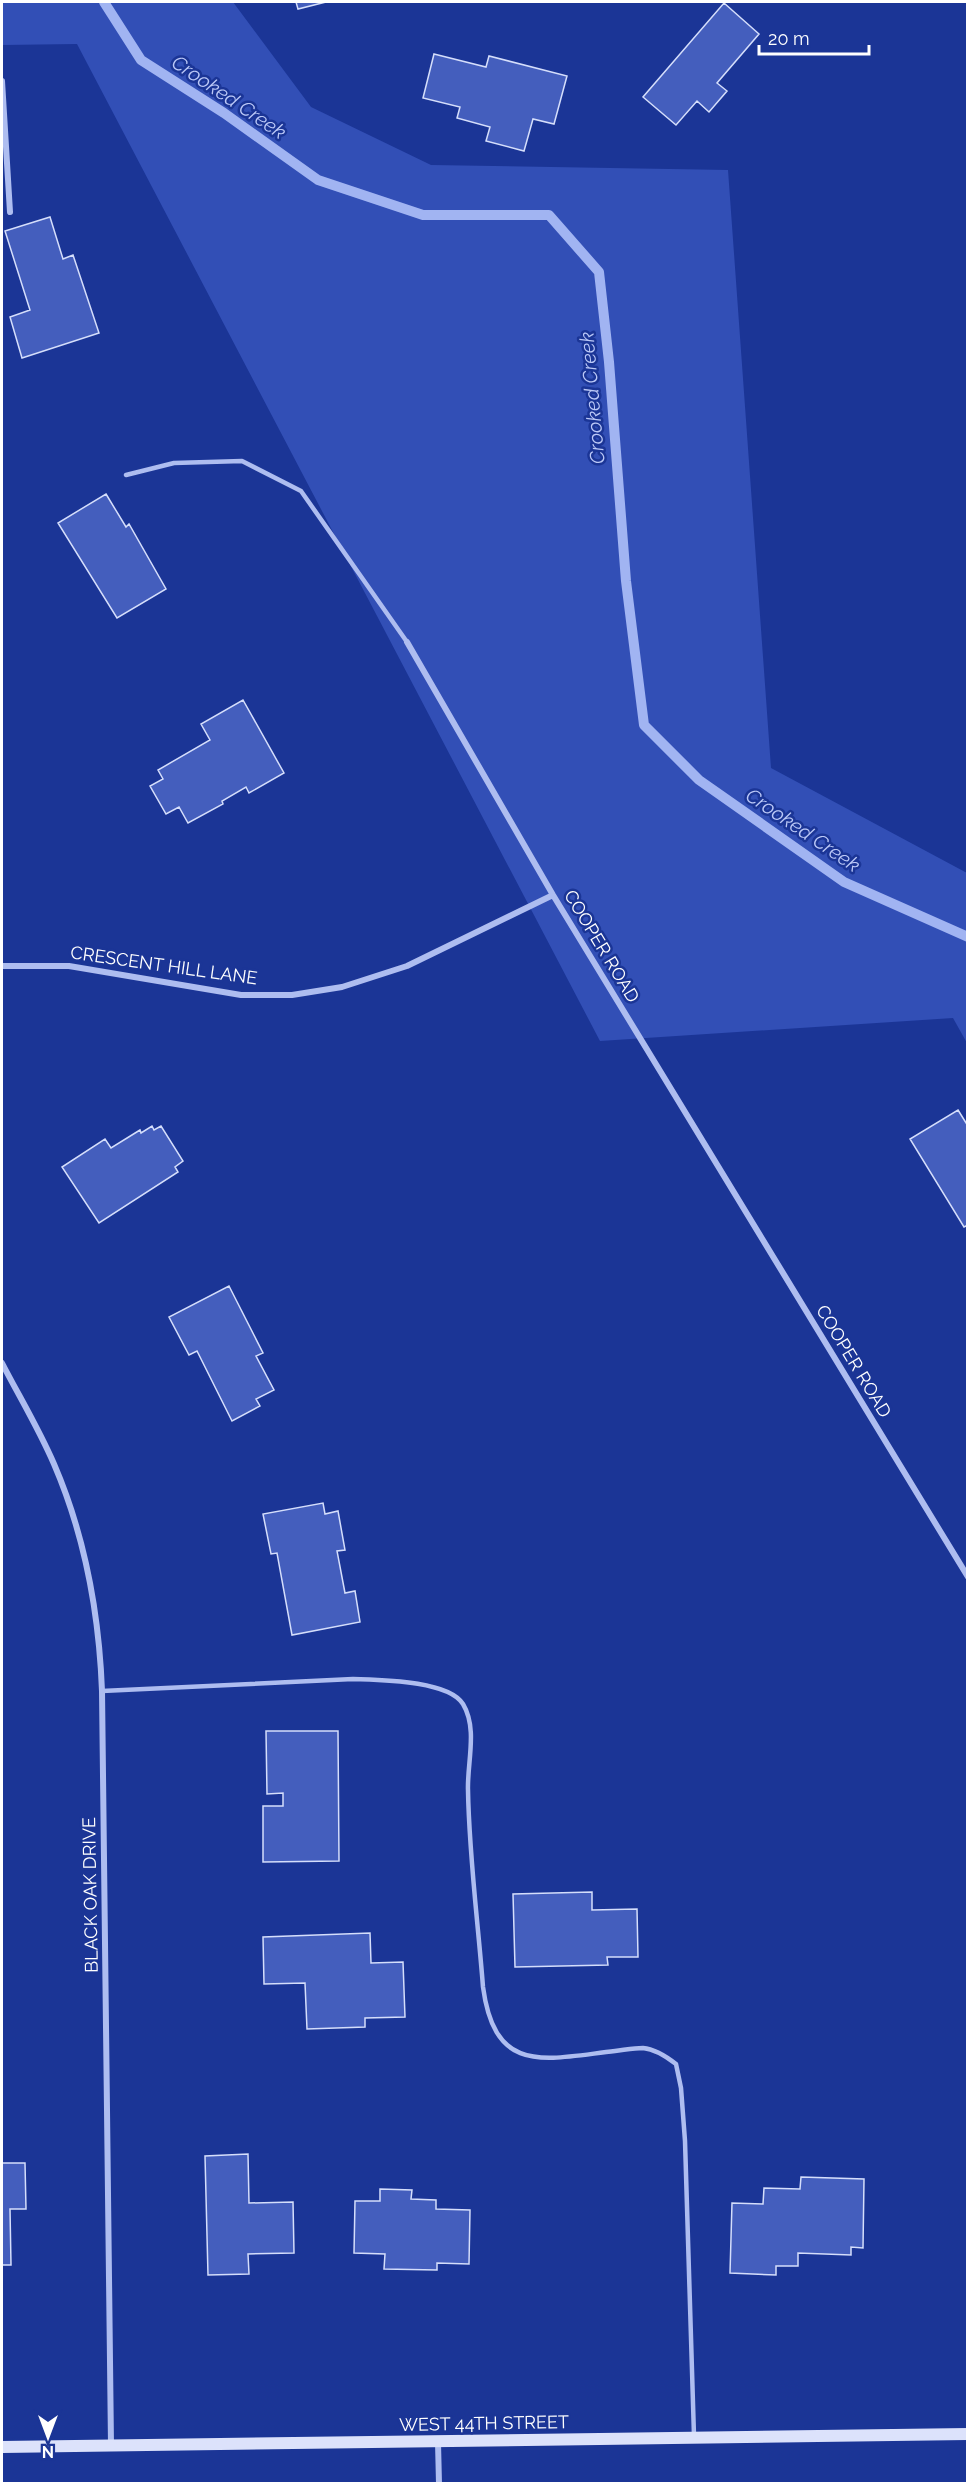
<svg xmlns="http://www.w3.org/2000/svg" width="969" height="2485" font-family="Raleway,sans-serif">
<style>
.green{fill:#324fb6}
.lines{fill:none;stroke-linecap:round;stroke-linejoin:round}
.stream{stroke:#a1b4f2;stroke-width:10}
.building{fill:#445ebd;stroke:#d5defb;stroke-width:1.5}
.lane{stroke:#aebdf0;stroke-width:4.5}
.street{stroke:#aebdf0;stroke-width:6}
.secondary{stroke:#dce2fb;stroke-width:12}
.labels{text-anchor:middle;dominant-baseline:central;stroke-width:5;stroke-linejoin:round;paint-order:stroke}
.street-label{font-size:18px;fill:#fff;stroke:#1b3596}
.water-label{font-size:20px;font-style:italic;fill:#bbc8f7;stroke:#1b3596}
</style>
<rect width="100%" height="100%" fill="#1b3596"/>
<path class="green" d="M2,2H233L311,107L431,165L728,170L771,768L967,873V1043L953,1018L600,1041L77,44L2,45Z"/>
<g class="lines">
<path class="stream" d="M104,2L141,60L224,113L318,180L423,215H549L599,272L609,362L626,581L644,725L699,780L844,882L968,937"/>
</g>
<path class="building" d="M296,2H326L298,9Z
M724,3L759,34L717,83L727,91L709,112L697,101L676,125L643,97Z
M434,54L486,67L489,56L567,76L554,124L533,119L524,151L486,141L490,127L457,118L460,107L423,98Z
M50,217L63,259L73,255L99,333L22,358L10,317L30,310L5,231Z
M106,494L126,527L129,524L166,589L117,618L58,523Z
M243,700L284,773L249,793L246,787L222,801L223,804L188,823L179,807L166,814L150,786L163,779L158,770L210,740L201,724Z
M958,1110L968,1126V1225L964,1227L910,1139Z
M152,1126L154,1130L161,1126L183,1161L175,1167L178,1172L99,1223L62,1167L105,1139L111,1148L140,1130L141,1133Z
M229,1286L263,1353L256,1356L274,1390L256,1399L260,1406L232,1421L197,1351L189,1355L169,1317Z
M323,1503L325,1514L338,1511L345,1550L337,1551L345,1593L355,1591L360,1622L292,1635L277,1553L271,1554L263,1514Z
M266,1731H338L339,1861L263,1862V1806H283V1793L267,1794Z
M592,1892V1910L637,1909L638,1957H607L608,1965L515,1967L513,1894Z
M370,1933L371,1963L403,1962L405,2017L365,2018V2027L307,2029L305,1983L264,1984L263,1937Z
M248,2154L249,2203L293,2202L294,2253L248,2254L249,2274L208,2275L205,2156Z
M2,2163H25L26,2209H10L11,2265H2Z
M801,2177L864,2179L863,2248L851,2247V2255L798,2253V2266H776V2275L730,2273L732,2203L763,2204L764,2188L800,2189Z
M380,2189L412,2190L411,2199L436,2200V2209L470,2210L469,2264L437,2263V2270L384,2269L385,2254L354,2253L355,2201H380Z"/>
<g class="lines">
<path class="lane" d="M126,475L174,463L242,461L301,491L407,642
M102,1691L353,1679C379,1680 448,1680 463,1704C478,1729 467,1763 468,1790C469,1855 478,1922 483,1987C495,2076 545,2059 615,2051C624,2050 634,2048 643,2048C654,2049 667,2057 676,2064L681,2088L685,2141L694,2436"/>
<path class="street" d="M2,81L10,212
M407,642L553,895L968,1577
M2,966H69L241,995H292L342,987L407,966L553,895
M2,1363C19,1396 39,1429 54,1464C85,1536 99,1613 102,1691L111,2445
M438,2442L439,2484"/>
<path class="secondary" d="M2,2447L968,2434"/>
</g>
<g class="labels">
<g class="street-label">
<text transform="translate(602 946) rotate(59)">COOPER ROAD</text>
<text transform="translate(164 965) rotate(8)">CRESCENT HILL LANE</text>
<text transform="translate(854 1361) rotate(59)">COOPER ROAD</text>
<text transform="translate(90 1895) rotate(-91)">BLACK OAK DRIVE</text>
<text transform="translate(484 2423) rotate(-1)">WEST 44TH STREET</text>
</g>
<g class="water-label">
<text transform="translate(229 97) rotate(34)">Crooked Creek</text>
<text transform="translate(592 398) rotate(-95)">Crooked Creek</text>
<text transform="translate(803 830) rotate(34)">Crooked Creek</text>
</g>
</g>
<rect width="969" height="2485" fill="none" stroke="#ffffff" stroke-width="6"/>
<g transform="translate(48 2437) rotate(180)" stroke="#1b3596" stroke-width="4.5" paint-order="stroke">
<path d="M0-4.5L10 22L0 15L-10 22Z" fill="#ffffff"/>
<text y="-9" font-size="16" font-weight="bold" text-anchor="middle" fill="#ffffff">N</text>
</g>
<path d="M759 45v9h110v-9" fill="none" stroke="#ffffff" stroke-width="3"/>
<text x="768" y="45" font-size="18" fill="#ffffff" stroke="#1b3596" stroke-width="4.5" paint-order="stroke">20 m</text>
</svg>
